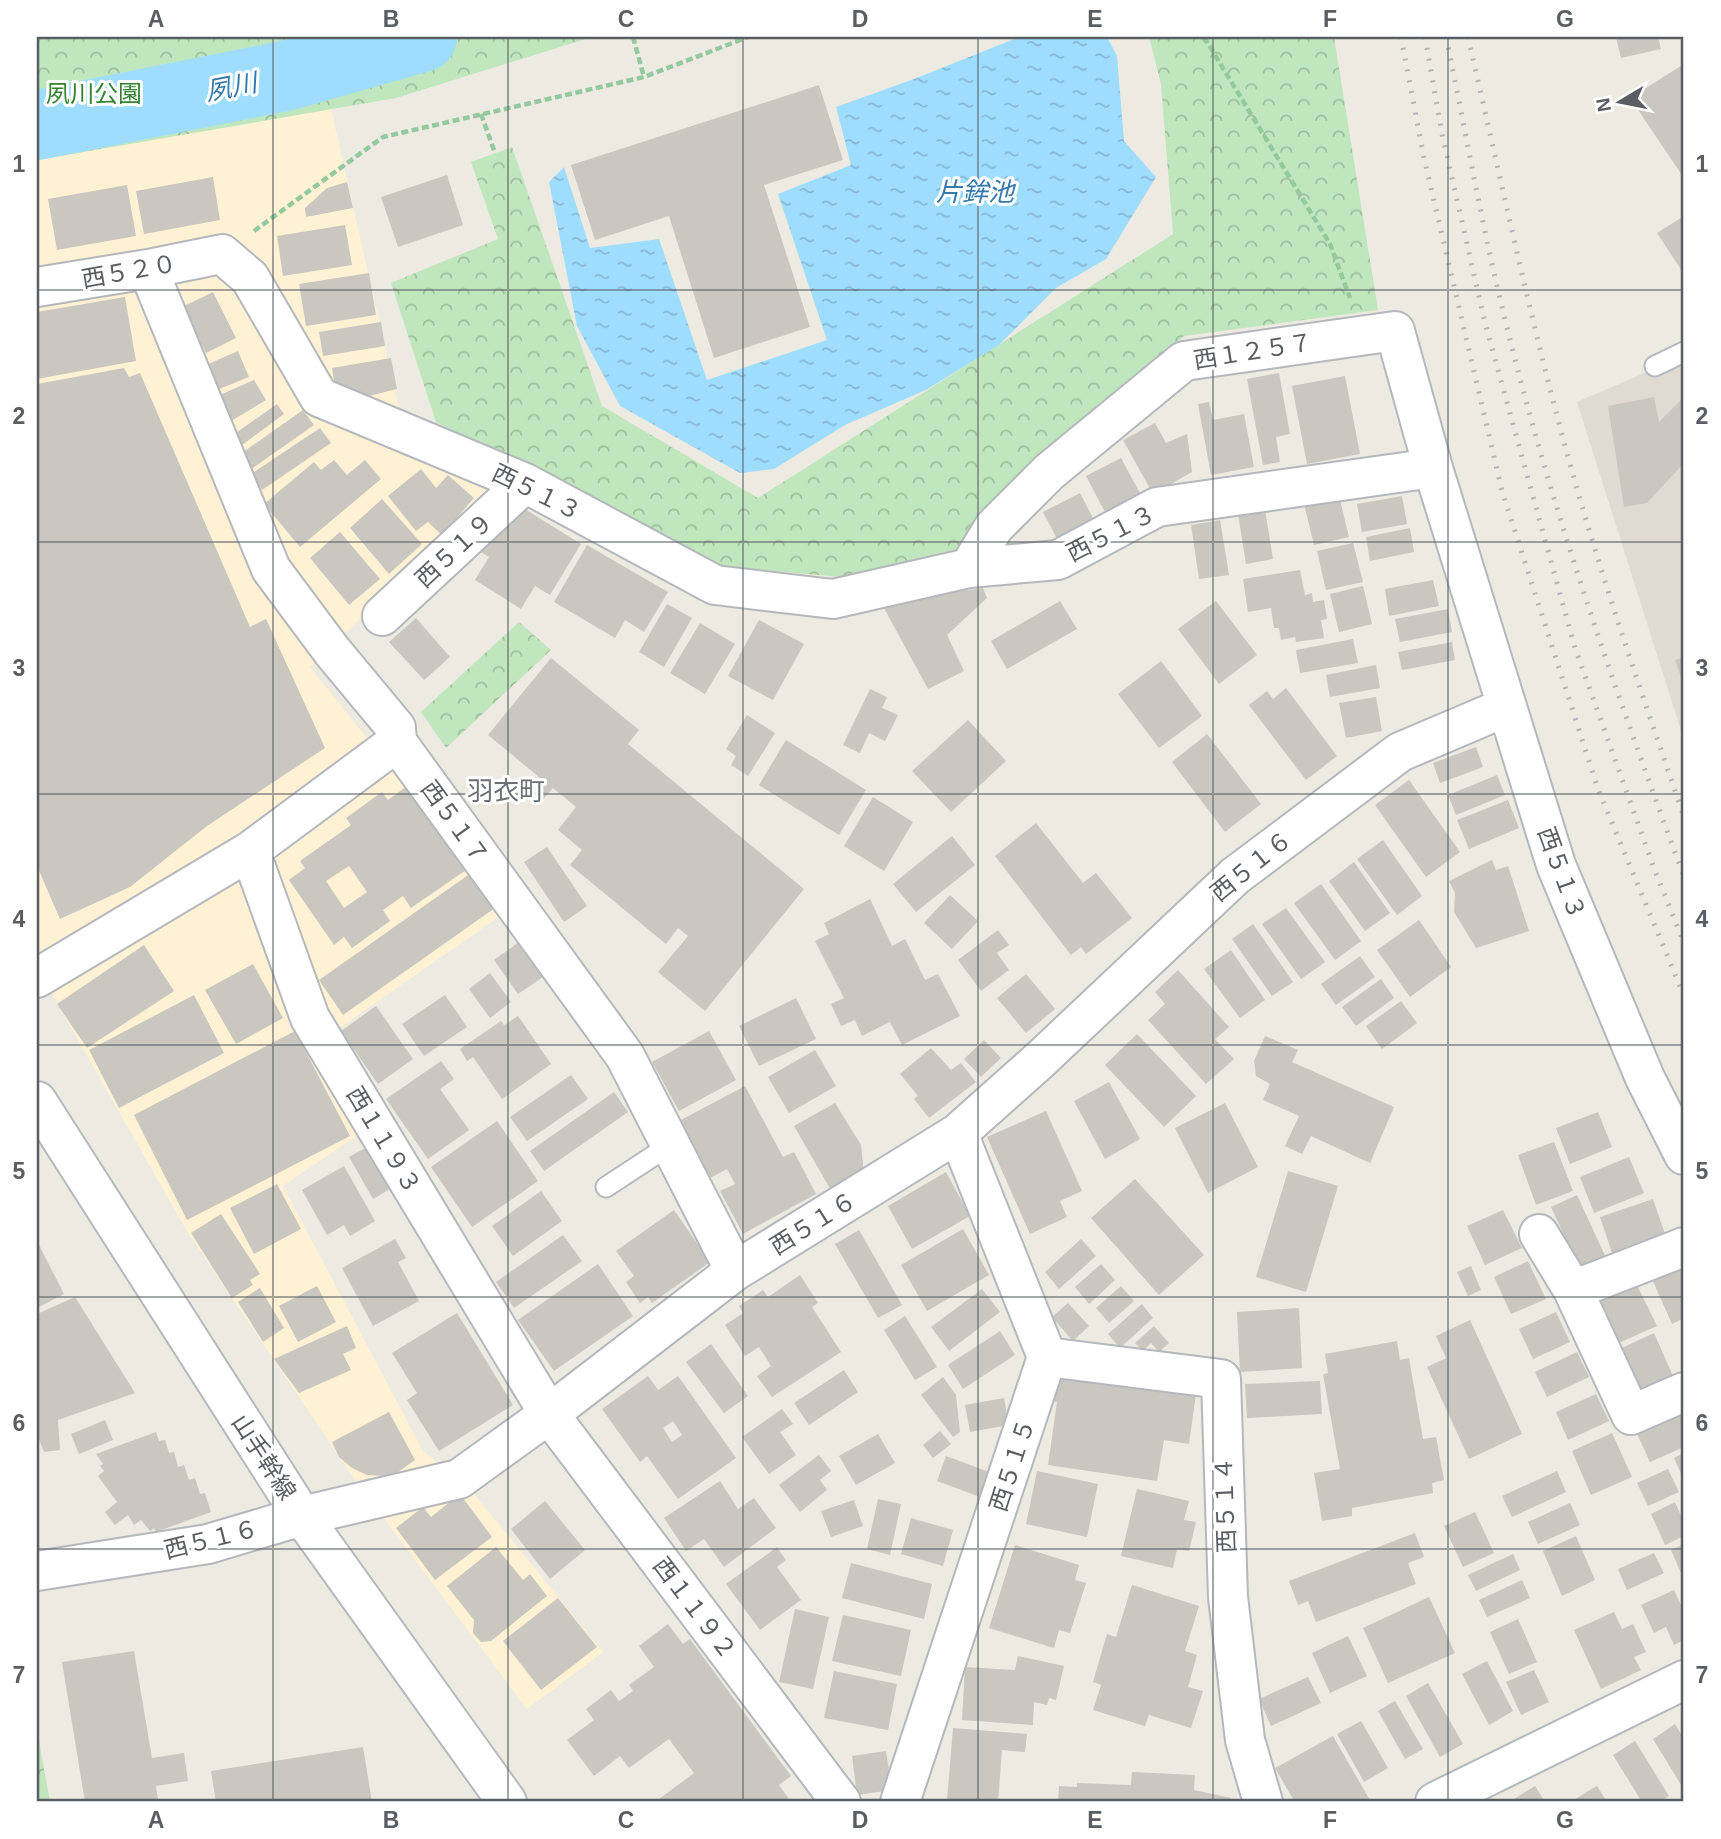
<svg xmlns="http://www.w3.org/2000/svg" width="1721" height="1839" font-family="Helvetica,'Noto Sans JP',sans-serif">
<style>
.commercial{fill:#fff1d4}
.education{fill:#dfdbd2}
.park{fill:url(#park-crowns)}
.water{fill:url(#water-ripples)}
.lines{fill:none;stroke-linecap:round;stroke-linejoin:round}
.river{stroke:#9fddff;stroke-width:70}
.building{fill:#cac6c0;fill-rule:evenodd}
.lane-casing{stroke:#b4b8bc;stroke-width:23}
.street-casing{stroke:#b4b8bc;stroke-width:42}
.secondary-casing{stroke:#b5b9be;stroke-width:42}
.path{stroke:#94c89f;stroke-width:4.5;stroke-dasharray:7 3.5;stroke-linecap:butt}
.lane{stroke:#fff;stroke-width:19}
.street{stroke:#fff;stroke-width:38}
.secondary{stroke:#fff;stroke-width:38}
.rail{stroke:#b3b4b4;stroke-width:5;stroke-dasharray:2 9;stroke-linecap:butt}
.grid{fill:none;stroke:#5a5e63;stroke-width:2;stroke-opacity:0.55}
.labels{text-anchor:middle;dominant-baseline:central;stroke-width:6;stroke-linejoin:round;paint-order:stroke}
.park-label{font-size:24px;fill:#338330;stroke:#fff}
.street-label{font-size:24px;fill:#5a5e63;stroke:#fff}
.water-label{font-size:26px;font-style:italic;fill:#367aac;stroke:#fff}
.neighbourhood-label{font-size:26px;fill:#6b7075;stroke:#fff}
.neatline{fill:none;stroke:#5a5e63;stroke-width:2.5}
.grid-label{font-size:23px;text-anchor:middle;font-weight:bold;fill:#5a5e63}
</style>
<defs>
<pattern id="park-crowns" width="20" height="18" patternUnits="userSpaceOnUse" patternTransform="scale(1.75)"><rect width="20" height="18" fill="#bfe6bc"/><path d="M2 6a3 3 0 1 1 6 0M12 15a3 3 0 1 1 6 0" fill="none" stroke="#9ebe9c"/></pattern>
<pattern id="water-ripples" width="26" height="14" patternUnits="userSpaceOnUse" patternTransform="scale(1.75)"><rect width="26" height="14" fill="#9fddff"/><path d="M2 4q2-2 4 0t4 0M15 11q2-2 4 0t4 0" fill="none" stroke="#85b6d2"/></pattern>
</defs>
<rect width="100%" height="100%" fill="#edeae1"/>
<path class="commercial" d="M331,109L408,449L493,490L310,667L506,912L315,1045L362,1132L283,1186L423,1451L470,1489L603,1652L527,1709L355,1480L188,1233L37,968V160Z"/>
<path class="education" d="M1684,356V740L1577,402Z"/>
<path class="park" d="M37,37H592L396,98L37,160Z
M1149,37H1334L1378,310L1184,336L958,549L840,577L722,566L436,422L391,283L498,239L471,162L512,147L602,406L758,498L1173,234L1161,84Z
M519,622L551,650L446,748L421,712Z
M37,1730L50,1802H37Z"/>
<path class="water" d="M1019,37H1107L1117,56L1124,141L1156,177L1106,259L1056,288L999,345L926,390L845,425L774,469L740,473L620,406L577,326L549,182L564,167L590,248L659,239L707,380L827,340L778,194L851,165L836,107L914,79Z"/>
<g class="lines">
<path class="river" d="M37,125L285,76L422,37"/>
</g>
<path class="building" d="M1616,37H1658L1661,49L1621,58Z
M1684,64V178L1630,98Z
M819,85L843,160L764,185L810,327L714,358L669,216L595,240L571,165Z
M447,175L463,225L398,247L381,197Z
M213,177L220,220L144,234L136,191Z
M347,182L353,208L306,217L305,208L327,188Z
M127,185L136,236L57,250L48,199Z
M1684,216V274L1657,233Z
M345,225L352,265L283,276L277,236Z
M369,273L376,315L306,326L299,284Z
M213,292L236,338L206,353L182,307Z
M125,297L136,361L37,379V312Z
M381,322L385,346L323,356L319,332Z
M238,351L249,377L214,391L204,366Z
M391,358L397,389L369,396L335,387L332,368Z
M124,368L129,377L140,373L250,627L266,619L325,748L207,826L130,887L60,919L37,866V384Z
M1279,373L1290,434L1276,437L1280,462L1263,465L1247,379Z
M1345,376L1360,454L1307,464L1292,386Z
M254,380L266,400L228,423L215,397Z
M1654,397L1659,422L1684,397V463L1647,503L1624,507L1608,406Z
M1209,402L1213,420L1244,414L1254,467L1211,475L1198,404Z
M277,404L284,414L238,448L230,437Z
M303,410L314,425L250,470L239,455Z
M1155,423L1166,443L1187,434L1192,472L1153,494L1123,440Z
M320,428L331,443L262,490L251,474Z
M1121,458L1141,495L1106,514L1086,476Z
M334,460L347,475L365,460L381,479L300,547L264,504L314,462L321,470Z
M421,469L436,488L448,475L474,498L442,535L428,522L416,531L388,496Z
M1080,493L1094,520L1057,539L1043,512Z
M1339,496L1349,537L1314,545L1304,504Z
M1402,496L1407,524L1362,532L1357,504Z
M382,499L422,544L389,574L350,528Z
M512,501L581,544L550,595L535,586L521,609L475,580L489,557L481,552Z
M1265,510L1273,559L1246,564L1238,514Z
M1220,520L1229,575L1199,579L1191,525Z
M1410,528L1414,552L1370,561L1366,537Z
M340,532L380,579L349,605L310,558Z
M1353,543L1363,582L1326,590L1317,551Z
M587,545L668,592L644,632L625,620L615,638L554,602Z
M1300,570L1305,595L1312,593L1313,602L1324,600L1327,619L1321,620L1324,638L1296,642L1295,637L1281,640L1279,628H1274L1271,608L1248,612L1243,579Z
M1433,580L1439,606L1389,616L1385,589Z
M1363,586L1372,624L1339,632L1330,594Z
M983,588L987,598L947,635L964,671L928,689L884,608L927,596Z
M1060,601L1077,629L1007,669L991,641Z
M1216,601L1257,655L1219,684L1178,629Z
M667,604L692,618L664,667L639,652Z
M1448,609L1452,632L1400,642L1395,619Z
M416,618L450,657L424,680L389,642Z
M759,620L804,644L773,700L728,676Z
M700,623L735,644L705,694L670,673Z
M1353,639L1358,663L1300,673L1296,650Z
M1452,642L1455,660L1402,670L1398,652Z
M1684,657V685L1675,660Z
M551,658L639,730L628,744L804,889L705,1011L658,972L688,936L678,928L666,944L570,865L582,850L558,830L576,807L553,788L539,804L526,793L539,777L488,735Z
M1161,661L1202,716L1159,748L1118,694Z
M1376,665L1380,688L1330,697L1326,675Z
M1286,688L1337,756L1306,780L1249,705L1267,691L1273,699Z
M870,689L887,697L882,708L898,715L885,741L869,733L860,753L843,745Z
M1376,697L1382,731L1346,738L1339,703Z
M747,715L775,733L748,776L731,765L736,756L726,749Z
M968,720L1006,761L951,812L912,771Z
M1207,734L1261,804L1225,832L1172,762Z
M786,740L866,790L839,835L759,785Z
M1476,747L1483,767L1440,783L1433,763Z
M1497,775L1505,795L1456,815L1448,795Z
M1409,780L1460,852L1426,877L1375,805Z
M407,786L469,868L411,908L403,896L383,910L390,921L352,948L344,937L334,945L289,880L305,868L300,861L351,825L346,818L382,792L388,800ZM349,866L367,892L344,908L326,881Z
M873,797L913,822L884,871L844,846Z
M1508,800L1519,828L1469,849L1457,820Z
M1036,823L1083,883L1096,873L1132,918L1086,954L1081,947L1071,955L995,856Z
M952,836L975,865L916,912L893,884Z
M1383,840L1422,896L1397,915L1357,859Z
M547,847L587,906L564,922L524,862Z
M1492,860L1496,870L1508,866L1529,931L1476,948L1454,912L1455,893L1449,881Z
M1354,862L1390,913L1365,931L1329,881Z
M471,873L495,908L343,1015L319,980Z
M1321,884L1361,941L1335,960L1294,903Z
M950,895L978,921L952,949L924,923Z
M870,899L892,946L905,939L925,980L938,974L960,1016L902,1045L890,1022L862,1036L855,1020L841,1026L831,1004L844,998L815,941L829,934L824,923Z
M1286,908L1325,962L1301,979L1262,924Z
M1419,920L1451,967L1410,997L1377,950Z
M1253,924L1293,982L1272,996L1232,939Z
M998,930L1009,945L997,953L1009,970L981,991L958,960Z
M519,942L543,977L518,994L494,960Z
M144,945L174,991L87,1048L57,1004Z
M1231,950L1265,1000L1240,1018L1204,969Z
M1360,956L1375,977L1336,1005L1321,984Z
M253,964L283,1018L236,1044L205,990Z
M1178,970L1229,1027L1215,1039L1234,1059L1206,1084L1148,1020L1165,1004L1155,992Z
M490,973L511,1002L490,1018L469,989Z
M1026,974L1055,1009L1026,1033L997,998Z
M1381,979L1394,998L1356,1026L1342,1007Z
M194,995L224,1053L119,1108L89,1050Z
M445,995L467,1027L424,1056L402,1024Z
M796,998L816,1039L759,1066L739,1026Z
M1401,1001L1417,1023L1382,1049L1366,1026Z
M376,1006L413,1059L378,1084L341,1031Z
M518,1016L551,1064L502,1099L473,1057L467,1061L460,1049L501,1021L504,1025Z
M295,1031L350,1136L187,1220L134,1115Z
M709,1031L736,1080L679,1111L652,1062Z
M1137,1034L1196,1096L1164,1127L1105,1065Z
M1265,1036L1298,1050L1292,1062L1394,1107L1370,1163L1311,1136L1302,1154L1285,1146L1299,1116L1263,1100L1270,1084L1256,1076L1254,1061Z
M984,1040L1001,1058L981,1077L964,1059Z
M931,1048L951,1070L961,1063L976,1082L929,1118L914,1099L918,1096L900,1074Z
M815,1050L836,1086L789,1113L768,1077Z
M441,1061L454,1079L440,1089L469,1130L428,1159L386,1099Z
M571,1075L588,1099L527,1141L510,1117Z
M1109,1082L1140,1139L1105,1159L1074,1101Z
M745,1086L783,1157L794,1152L816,1194L743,1234L720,1191L735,1184L727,1169L710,1178L679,1121Z
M614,1092L628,1112L544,1171L530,1151Z
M835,1103L861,1145L864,1174L832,1192L794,1126Z
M1225,1103L1258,1167L1208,1193L1175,1128Z
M1046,1111L1082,1191L1060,1201L1067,1217L1030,1234L987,1137Z
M1598,1112L1612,1147L1570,1164L1556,1128Z
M497,1121L538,1181L472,1227L431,1167Z
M1554,1142L1573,1191L1536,1205L1518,1155Z
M374,1143L398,1184L373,1199L349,1157Z
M1629,1157L1644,1193L1594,1213L1580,1177Z
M344,1166L375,1221L350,1236L344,1225L327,1235L302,1190Z
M1288,1171L1338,1186L1306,1292L1256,1277Z
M946,1172L970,1216L912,1249L888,1206Z
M1135,1179L1204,1255L1159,1295L1091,1218Z
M277,1184L301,1229L254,1254L230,1208Z
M541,1191L562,1221L513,1256L492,1226Z
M1577,1195L1607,1260L1581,1272L1551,1207Z
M1653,1199L1666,1237L1613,1256L1600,1217Z
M674,1210L710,1262L652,1303L648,1297L640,1303L626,1282L634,1276L616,1251Z
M1503,1210L1522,1248L1485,1265L1467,1226Z
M221,1214L260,1274L250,1280L253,1285L232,1298L191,1233Z
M963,1229L989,1275L927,1311L901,1265Z
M859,1230L902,1305L878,1318L835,1244Z
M563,1235L582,1261L514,1308L496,1282Z
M395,1239L406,1258L398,1262L419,1301L373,1326L342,1268Z
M1081,1239L1096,1256L1059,1289L1045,1272Z
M37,1241L64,1294L37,1308Z
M1528,1261L1546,1299L1511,1314L1494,1277Z
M598,1264L633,1316L554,1371L518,1320Z
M1101,1264L1115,1280L1089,1304L1075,1287Z
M1684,1264V1318L1672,1324L1652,1279Z
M1471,1266L1481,1290L1468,1296L1457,1272Z
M800,1275L818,1303L812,1307L841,1352L772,1397L757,1376L771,1366L759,1347L745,1356L725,1325L743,1313L739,1306L763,1290L768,1297Z
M1637,1285L1657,1326L1612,1346L1593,1305Z
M317,1286L336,1322L298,1342L279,1306Z
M1121,1286L1134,1301L1109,1323L1096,1308Z
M260,1288L284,1328L263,1342L238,1302Z
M982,1289L1000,1312L949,1351L931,1327Z
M75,1297L135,1393L58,1420L60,1450L44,1452L37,1434V1314Z
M1068,1303L1089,1326L1073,1341L1052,1317Z
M1142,1304L1153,1318L1120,1348L1108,1334Z
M1299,1308L1302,1368L1240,1372L1237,1312Z
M1556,1312L1570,1342L1533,1359L1519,1329Z
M457,1313L513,1405L439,1451L407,1400L417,1393L392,1353Z
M905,1316L937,1367L915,1380L884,1330Z
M1470,1320L1522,1434L1469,1459L1427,1367L1446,1358L1436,1336Z
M347,1326L356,1348L343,1354L351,1370L299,1393L274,1359Z
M1154,1326L1169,1343L1159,1352L1151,1343L1143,1351L1135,1343Z
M1000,1331L1015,1355L963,1389L948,1365Z
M1654,1333L1673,1376L1632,1394L1613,1352Z
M1397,1341L1400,1360L1409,1358L1423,1439L1436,1437L1444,1480L1432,1483L1433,1493L1352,1508V1516L1322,1521L1314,1473L1340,1469L1323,1374L1328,1373L1325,1354Z
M711,1344L748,1396L724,1413L686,1362Z
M1577,1352L1589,1377L1547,1397L1535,1372Z
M844,1370L858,1392L809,1425L794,1403Z
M1052,1373L1196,1394L1189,1444L1164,1440L1157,1481L1048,1465L1057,1402L1048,1401Z
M648,1376L658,1390L678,1376L736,1458L678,1499L647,1456L640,1462L602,1409ZM673,1421L682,1435L672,1442L663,1428Z
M943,1377L956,1395L960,1432L953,1437L921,1395Z
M1320,1381L1322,1414L1247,1418L1245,1384Z
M1596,1394L1609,1421L1568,1440L1556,1412Z
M1004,1398L1009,1425L970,1432L965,1405Z
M782,1409L793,1424L780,1432L796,1455L769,1474L742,1437Z
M389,1412L415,1460L398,1472L383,1476L367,1475L352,1468L339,1457L332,1442Z
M1684,1413V1447L1650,1462L1637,1434Z
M105,1420L113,1440L79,1454L71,1434Z
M940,1431L951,1444L933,1458L923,1445Z
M156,1432L159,1441L165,1440L169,1453L174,1452L178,1467L184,1465L189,1480L195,1478L200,1494L205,1493L211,1512L156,1532L154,1528L150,1531L141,1520L134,1525L128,1515L115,1525L105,1512L117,1502L98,1476L104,1471L100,1466L103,1464L96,1454Z
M1612,1433L1632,1477L1591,1495L1572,1451Z
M878,1434L895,1463L856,1485L839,1456Z
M1684,1453V1480L1674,1458Z
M819,1455L831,1471L820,1480L827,1490L800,1512L779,1485Z
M946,1456L989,1472L980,1497L937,1481Z
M1668,1469L1679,1492L1648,1506L1637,1483Z
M1037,1471L1098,1484L1087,1537L1026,1524Z
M1557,1471L1566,1492L1512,1517L1502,1496Z
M720,1481L738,1509L754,1498L776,1528L724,1567L704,1539L686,1551L664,1518Z
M1137,1489L1189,1501L1184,1520L1196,1522L1189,1551L1177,1549L1173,1568L1121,1556Z
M460,1494L492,1537L435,1580L396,1528L423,1507L431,1517Z
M878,1499L901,1504L890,1555L867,1549Z
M854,1500L863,1526L831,1537L821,1511Z
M545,1501L585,1550L550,1579L511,1529Z
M1675,1502L1684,1523V1536L1665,1545L1651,1514Z
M1570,1503L1580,1525L1538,1544L1528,1522Z
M1475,1512L1494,1553L1463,1567L1444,1526Z
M911,1518L953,1530L943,1566L901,1554Z
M1415,1533L1424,1557L1408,1563L1416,1584L1316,1622L1308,1601L1298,1605L1289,1581Z
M1576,1536L1595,1580L1562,1596L1543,1551Z
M1684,1544V1580L1671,1550Z
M1015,1545L1079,1565L1075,1580L1086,1583L1070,1633L1059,1630L1054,1648L989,1628Z
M496,1547L523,1580L530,1574L547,1596L491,1641L481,1642L473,1633L474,1620L447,1586Z
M777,1547L786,1560L777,1567L801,1600L760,1630L726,1584Z
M1654,1553L1664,1573L1627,1590L1618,1569Z
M1513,1554L1520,1570L1476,1591L1468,1575Z
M851,1563L932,1584L924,1619L842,1598Z
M1522,1580L1530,1598L1487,1617L1479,1600Z
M1132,1585L1199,1606L1185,1651L1197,1655L1188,1687L1203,1691L1191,1728L1149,1715L1145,1726L1093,1710L1101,1685L1093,1682L1107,1634L1116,1637Z
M1674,1590L1684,1612V1640L1674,1645L1666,1627L1654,1633L1641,1605Z
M1429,1597L1455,1653L1388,1683L1363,1628Z
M558,1598L597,1647L541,1690L503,1641Z
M795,1609L829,1617L813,1689L779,1682Z
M1614,1612L1622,1629L1633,1624L1646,1652L1634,1657L1641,1670L1601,1689L1574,1630Z
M843,1615L911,1630L901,1676L832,1661Z
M1518,1619L1537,1662L1509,1674L1490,1632Z
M668,1624L683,1644L690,1639L791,1776L779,1785L791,1802H655L694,1773L669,1739L629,1768L620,1756L594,1776L567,1740L594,1720L586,1709L611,1690L619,1701L633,1691L629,1685L654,1667L639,1646Z
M1348,1636L1367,1676L1330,1693L1312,1653Z
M134,1651L152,1758L184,1753L188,1781L156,1786L158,1799L138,1802H85L62,1662Z
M1018,1656L1064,1666L1056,1700L1049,1698L1047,1705L1034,1702L1033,1725L962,1720L965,1667L1015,1670Z
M1487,1661L1513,1711L1489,1725L1462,1674Z
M1534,1670L1549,1702L1521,1715L1506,1682Z
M834,1671L897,1684L888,1730L824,1718Z
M1308,1677L1321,1703L1271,1726L1259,1699Z
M1428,1683L1463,1744L1440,1757L1406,1696Z
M1395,1701L1423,1749L1405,1759L1378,1711Z
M1361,1721L1388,1768L1364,1782L1337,1734Z
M1675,1724L1684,1739L1683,1788L1653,1739Z
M953,1728L1027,1734L1025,1752L1002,1750L998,1802L947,1800Z
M1333,1736L1371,1802H1289L1293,1799L1275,1768Z
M1635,1741L1669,1796L1659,1802H1642L1613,1755Z
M363,1747L372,1802H216L211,1771Z
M886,1751L892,1790L857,1795L852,1756Z
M1132,1772L1195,1775L1194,1790L1231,1798V1802H1058L1059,1786L1077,1787V1783L1131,1785Z
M1535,1786L1545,1802H1509Z
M1597,1786L1607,1802H1571L1585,1793Z"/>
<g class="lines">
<defs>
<path id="lane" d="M1655,366L1684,352
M606,1187L670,1145"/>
<path id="street" d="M148,269L271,569L332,651L396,728L397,742L625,1056L735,1271
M37,287L148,269L222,254L250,278L319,397L525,483L715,585L833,599L969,568L1058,560L1157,507L1433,468L1556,865L1645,1078L1684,1155
M969,568L994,527L1049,472L1184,361L1395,331L1433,468
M382,616L525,483
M250,851L310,1018L549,1414L841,1802
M37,978L250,851L397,742
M1539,1234L1573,1290
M1684,1247L1573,1290L1631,1415L1684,1392
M1047,1357L1221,1379L1228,1597L1245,1740L1263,1802
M37,1571L208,1544L302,1516L459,1479L549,1414L735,1271L958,1133L1041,1059L1235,876L1400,752L1506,707
M900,1802L1047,1357L958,1133
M1435,1802L1684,1680"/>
<path id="secondary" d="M37,1101L302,1516L507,1802"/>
</defs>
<use href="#lane" class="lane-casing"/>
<use href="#street" class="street-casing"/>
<use href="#secondary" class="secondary-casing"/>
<path class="path" d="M633,37L644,77
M1204,37L1330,244L1350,298
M481,114L495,153
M254,231L383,137L644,77L748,37"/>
<use href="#lane" class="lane"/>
<use href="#street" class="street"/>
<use href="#secondary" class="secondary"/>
<path class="rail" d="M1401,37L1424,158L1502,491L1598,789L1684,996
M1425,37L1442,134L1485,323L1575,648L1655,871L1684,943
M1446,37C1465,127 1480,217 1502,307C1548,500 1615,690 1684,877
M1468,37C1501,180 1531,323 1570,464C1603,583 1644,700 1684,817"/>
</g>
<path class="grid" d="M273,37V1802M508,37V1802M743,37V1802M978,37V1802M1213,37V1802M1448,37V1802M37,290H1684M37,542H1684M37,794H1684M37,1045H1684M37,1297H1684M37,1549H1684"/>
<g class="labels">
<g class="park-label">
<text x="94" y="93">夙川公園</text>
</g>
<g class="street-label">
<text transform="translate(129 271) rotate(-10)">西５２０</text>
<text transform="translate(1253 351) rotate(-9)">西１２５７</text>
<text transform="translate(537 492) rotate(26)">西５１３</text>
<text transform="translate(1111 533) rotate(-27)">西５１３</text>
<text transform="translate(454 550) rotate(-43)">西５１９</text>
<text transform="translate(455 822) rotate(54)">西５１７</text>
<text transform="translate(1251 866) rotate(-39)">西５１６</text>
<text transform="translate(1562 873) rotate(70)">西５１３</text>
<text transform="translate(384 1140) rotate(59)">西１１９３</text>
<text transform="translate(813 1223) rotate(-32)">西５１６</text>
<text transform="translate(264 1457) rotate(57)">山手幹線</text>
<text transform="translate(1012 1465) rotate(-72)">西５１５</text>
<text transform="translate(1225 1505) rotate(-92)">西５１４</text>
<text transform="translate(211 1539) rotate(-14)">西５１６</text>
<text transform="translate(695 1608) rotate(53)">西１１９２</text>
</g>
<g class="water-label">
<text transform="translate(231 87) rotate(-11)">夙川</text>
<text x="975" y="192">片鉾池</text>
</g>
<g class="neighbourhood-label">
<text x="506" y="791">羽衣町</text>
</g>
</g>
<rect width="1721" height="1839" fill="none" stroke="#ffffff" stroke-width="77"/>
<g transform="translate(1620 102) rotate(260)" stroke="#ffffff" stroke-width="5" paint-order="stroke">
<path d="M0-5L12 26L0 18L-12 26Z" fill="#5a5e63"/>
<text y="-10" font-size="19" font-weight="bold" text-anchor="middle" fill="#5a5e63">N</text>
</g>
<rect x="38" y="38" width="1644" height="1762" class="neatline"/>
<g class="grid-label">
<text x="156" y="27">A</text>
<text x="391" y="27">B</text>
<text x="626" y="27">C</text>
<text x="860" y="27">D</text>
<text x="1095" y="27">E</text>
<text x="1330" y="27">F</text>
<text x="1565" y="27">G</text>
<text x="19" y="172">1</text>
<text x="1702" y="172">1</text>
<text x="19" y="424">2</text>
<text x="1702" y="424">2</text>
<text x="19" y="676">3</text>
<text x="1702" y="676">3</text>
<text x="19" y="927">4</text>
<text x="1702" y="927">4</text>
<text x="19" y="1179">5</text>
<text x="1702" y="1179">5</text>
<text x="19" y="1431">6</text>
<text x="1702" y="1431">6</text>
<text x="19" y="1683">7</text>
<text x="1702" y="1683">7</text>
<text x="156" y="1828">A</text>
<text x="391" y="1828">B</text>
<text x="626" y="1828">C</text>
<text x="860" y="1828">D</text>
<text x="1095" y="1828">E</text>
<text x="1330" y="1828">F</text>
<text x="1565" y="1828">G</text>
</g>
</svg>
